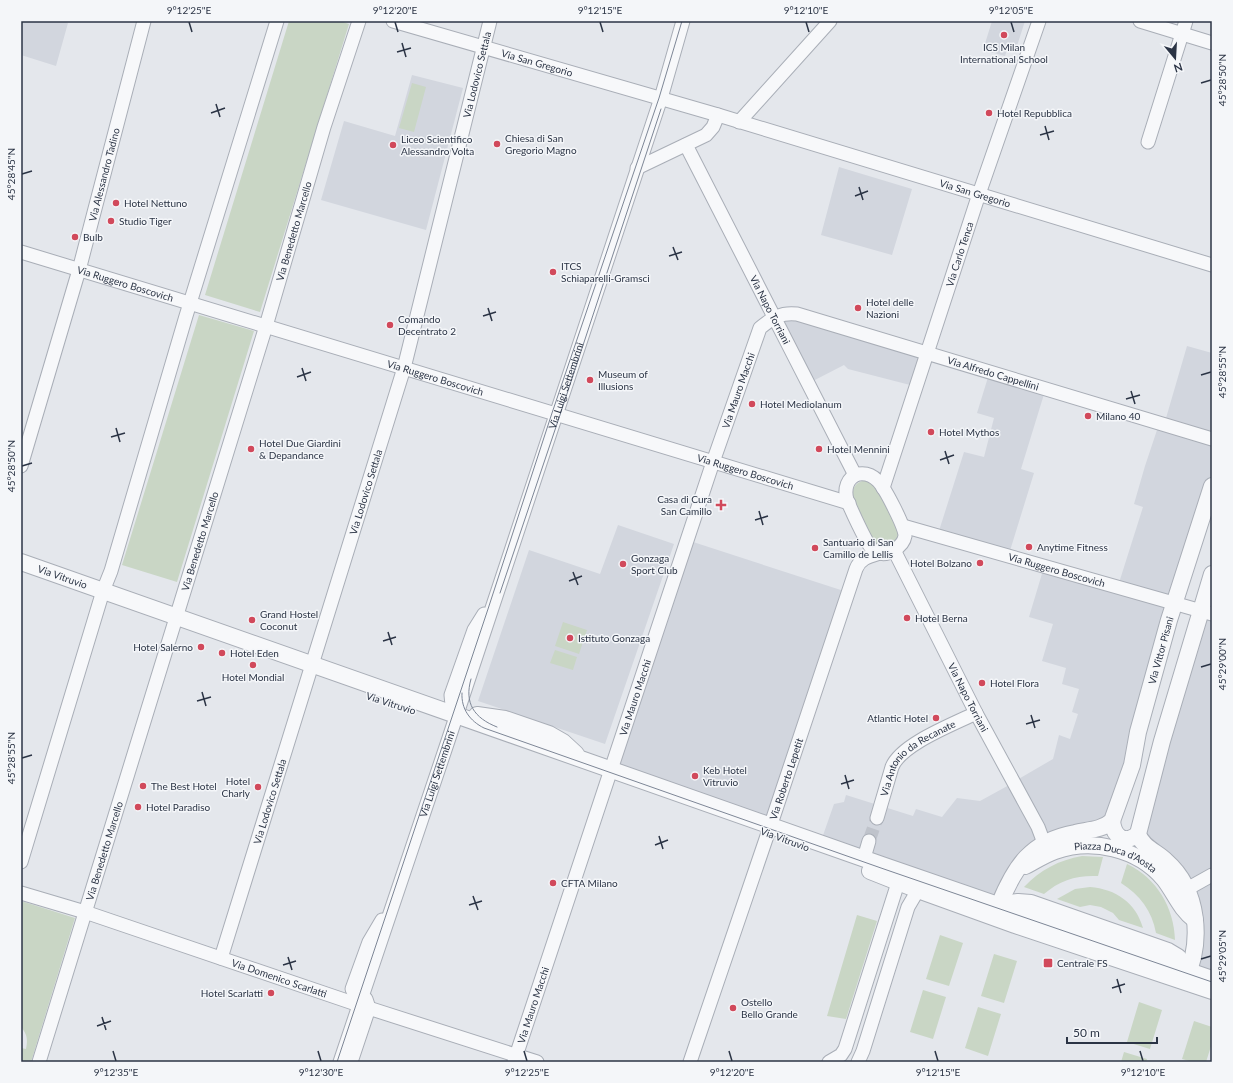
<svg xmlns="http://www.w3.org/2000/svg" width="1233" height="1083" font-family="Lato,sans-serif">
<style>
.built{fill:#d2d6de}
.green{fill:#c9d6c5}
.lines{fill:none;stroke-linecap:round;stroke-linejoin:round}
.minor-tunnel{stroke:#bfc3cb;stroke-width:13;stroke-dasharray:13 6;stroke-linecap:butt}
.minor-casing{stroke:#a9aeb7;stroke-width:15}
.tertiary-casing{stroke:#a9aeb7;stroke-width:18}
.minor{stroke:#f7f8fa;stroke-width:13}
.tertiary{stroke:#f7f8fa;stroke-width:16}
.tram{stroke:#7d8696;stroke-width:1}
.ticks{fill:none;stroke:#2b3445;stroke-width:1.5}
.poi-dot{fill:#d1495b;stroke:#f4f6f9;stroke-width:1.5}
.labels{text-anchor:middle;dominant-baseline:central;stroke-width:3;stroke-linejoin:round;paint-order:stroke}
.poi-label{font-size:10px;fill:#2b3445;stroke:#f4f6f9;text-anchor:start}
.street-label{font-size:10px;fill:#2b3445;stroke:#f4f6f9}
.neatline{fill:none;stroke:#2b3445;stroke-width:1.5}
.ticks-label{font-size:10px;text-anchor:middle;fill:#2b3445}
</style>
<rect width="100%" height="100%" fill="#e4e7ec"/>
<path class="built" d="M21,21H64L68,23L56,66L21,55Z
M992,21H1025L1015,52L1007,50L1005,56L983,50Z
M412,75L463,88L426,230L321,200L344,121L395,136Z
M839,167L912,189L892,255L821,235Z
M797,316L925,354L914,386L848,369L844,365L809,383L776,318Z
M1187,346L1212,353V482L1174,602L1118,586L1143,507L1134,504L1145,466L1159,424L1164,425Z
M989,374L1045,391L1021,469L1034,473L1009,554L938,534L964,452L984,457L994,418L977,413Z
M618,525L674,544L605,744L478,701L529,550L600,574Z
M687,540L847,592L770,824L613,769Z
M1044,567L1174,604L1114,815L1044,841L1015,781L1053,759L1059,735L1070,739L1078,714L1072,712L1079,689L1062,684L1066,668L1042,661L1053,624L1029,617Z
M1212,579V977L1191,970L1197,935L1142,837Z
M1011,784L1042,842L998,904L821,841L834,804L844,802L846,795L913,816L916,809L942,817L957,798L980,801Z"/>
<path class="green" d="M289,21H340L349,24L260,312L205,295Z
M412,83L426,87L414,132L399,128Z
M199,315L254,331L177,582L122,565Z
M866,480L872,482C878,492 894,515 896,525C897,528 898,531 898,534C898,548 880,549 873,540C865,530 858,510 853,498C852,488 855,482 866,480Z
M563,622L587,630L579,654L555,646Z
M555,650L577,657L573,670L550,663Z
M1082,856L1103,857L1098,876C1077,875 1060,880 1044,894L1024,887C1040,870 1059,860 1082,856Z
M1127,864C1157,878 1174,908 1175,940L1156,933C1152,911 1140,895 1121,883Z
M1090,887C1116,889 1136,903 1143,928L1119,920L1113,913L1101,907L1090,905L1080,907L1057,899L1075,889Z
M21,901L75,918L31,1062H21V1048L26,1049C28,1039 27,1034 21,1027Z
M857,915L877,921L846,1019L827,1016Z
M940,935L963,943L949,986L926,979Z
M994,954L1017,961L1004,1003L981,996Z
M923,990L946,997L933,1039L910,1032Z
M1139,1002L1162,1010L1150,1049L1127,1042Z
M978,1007L1001,1014L988,1056L965,1048Z
M1194,1021L1212,1027V1043L1206,1062H1193L1182,1059Z
M1124,1052L1147,1059L1146,1062H1121Z"/>
<g class="lines">
<path class="minor-tunnel" d="M869,841L877,818"/>
<defs>
<g id="minor">
<path id="s1" d="M393,21L718,115L1212,265"/>
<path d="M1140,21L1212,43"/>
<path d="M739,122L830,21"/>
<path d="M1148,142L1186,21"/>
<path id="s2" d="M686,145L855,475"/>
<path d="M637,168L706,135L713,127L718,115"/>
<path id="s3" d="M21,252L849,503"/>
<path id="s4" d="M21,466L79,270L144,21"/>
<path d="M859,474C866,473 873,476 878,481C885,488 905,527 905,536C904,542 899,547 894,550C888,554 881,555 874,551C867,546 851,509 847,500C844,489 847,477 859,474Z"/>
<path id="s5" d="M883,488L979,194L1039,21"/>
<path id="s6" d="M903,526L1212,614"/>
<path id="s7" d="M894,550L976,713L1038,827L1044,843"/>
<path d="M457,718L452,705L451,695L474,630L484,614"/>
<path id="s8" d="M877,818L892,767C901,744 954,724 976,713"/>
<path d="M864,858L869,841"/>
<path d="M21,862L103,591L111,571L186,316L277,21"/>
<path d="M1187,889L1212,875"/>
<path id="s9" d="M21,893L85,912L356,1004L537,1062"/>
<path id="s10" d="M221,958L404,368L490,21"/>
<path d="M359,1005L352,989L369,942L382,920"/>
<path id="s11" d="M39,1062L266,326L324,127L359,21"/>
<path id="s12" d="M340,1062L448,741L661,98L683,21"/>
<path d="M351,1062L369,1008L366,999"/>
<path id="s13" d="M514,1062L713,462L760,328C772,318 781,312 797,314L1212,439"/>
<path id="s14" d="M690,1062L768,833L856,569C860,558 870,556 880,553"/>
<path d="M829,1062L841,1055L845,1049L896,889L899,883L906,876"/>
<path d="M858,1062L863,1051L908,907L918,890"/>
</g>
<g id="tertiary">
<path id="s15" d="M21,562L882,865L1212,979"/>
<path d="M477,715L505,719L549,734L563,742L576,754"/>
<path d="M1112,821C1114,837 1124,845 1138,834"/>
<path id="s16" d="M1025,866C1035,861 1044,855 1055,851C1092,838 1138,848 1164,879C1175,893 1180,909 1195,920"/>
<path d="M870,871L918,890L1015,925L1212,991"/>
<path d="M1002,904L1018,902L1031,903L1168,951L1178,957L1188,970"/>
<path id="s17" d="M1002,915L999,905C1015,866 1031,841 1075,833C1088,830 1102,830 1112,821L1132,765L1138,732L1169,620L1212,486"/>
<path d="M1185,980C1203,942 1199,890 1166,861C1157,852 1142,847 1138,834L1162,741L1212,574"/>
</g>
</defs>
<use href="#minor" class="minor-casing"/>
<use href="#tertiary" class="tertiary-casing"/>
<use href="#minor" class="minor"/>
<use href="#tertiary" class="tertiary"/>
<path class="tram" d="M500,593L560,415L661,109
M471,679C464,703 474,718 497,727
M462,693C461,709 470,721 484,728L881,868L1212,982
M337,1062L488,609L552,413L659,98L682,21"/>
</g>
<path class="ticks" d="M189,22L192,32M395,22L398,32M600,22L603,32M806,22L809,32M1011,22L1014,32M402,43L406,57M397,52L411,48M1201,83L1211,80M216,104L220,117M211,113L225,108M1045,126L1049,140M1040,135L1054,131M22,174L32,171M859,187L863,200M855,196L868,191M673,247L678,260M669,256L682,252M488,308L492,321M483,316L496,312M302,368L306,381M1201,375L1211,372M297,377L311,372M1131,391L1135,404M1126,399L1140,395M116,428L120,442M111,437L125,433M945,451L949,464M940,460L954,455M22,466L32,463M759,511L763,525M755,520L768,516M573,572L578,585M569,581L582,576M388,632L392,645M383,641L396,637M1201,667L1211,664M202,692L206,706M197,701L211,697M1031,715L1035,728M1026,724L1040,720M22,758L32,755M845,775L849,789M841,784L854,780M659,836L663,849M655,845L668,840M473,896L478,910M469,905L482,901M288,957L292,970M1201,959L1211,956M283,965L296,961M1117,979L1121,993M1112,988L1125,984M102,1017L106,1030M97,1026L111,1021M113,1051L116,1061M318,1051L321,1061M524,1051L527,1061M729,1051L732,1061M935,1051L938,1061M1140,1051L1143,1061"/>
<g class="poi-dot">
<circle cx="1004" cy="35" r="4"/>
<circle cx="989" cy="113" r="4"/>
<circle cx="497" cy="144" r="4"/>
<circle cx="393" cy="145" r="4"/>
<circle cx="116" cy="203" r="4"/>
<circle cx="111" cy="221" r="4"/>
<circle cx="75" cy="237" r="4"/>
<circle cx="553" cy="272" r="4"/>
<circle cx="858" cy="308" r="4"/>
<circle cx="390" cy="325" r="4"/>
<circle cx="590" cy="380" r="4"/>
<circle cx="752" cy="404" r="4"/>
<circle cx="1088" cy="416" r="4"/>
<circle cx="931" cy="432" r="4"/>
<circle cx="251" cy="449" r="4"/>
<circle cx="819" cy="449" r="4"/>
<path d="M719 499h4v4h4v4h-4v4h-4v-4h-4v-4h4z"/>
<circle cx="1029" cy="547" r="4"/>
<circle cx="815" cy="548" r="4"/>
<circle cx="980" cy="563" r="4"/>
<circle cx="623" cy="564" r="4"/>
<circle cx="907" cy="618" r="4"/>
<circle cx="252" cy="620" r="4"/>
<circle cx="570" cy="638" r="4"/>
<circle cx="201" cy="647" r="4"/>
<circle cx="222" cy="653" r="4"/>
<circle cx="253" cy="665" r="4"/>
<circle cx="982" cy="683" r="4"/>
<circle cx="936" cy="718" r="4"/>
<circle cx="695" cy="776" r="4"/>
<circle cx="143" cy="786" r="4"/>
<circle cx="258" cy="787" r="4"/>
<circle cx="138" cy="807" r="4"/>
<circle cx="553" cy="883" r="4"/>
<rect x="1043" y="958" width="10" height="10" rx="2"/>
<circle cx="271" cy="993" r="4"/>
<circle cx="733" cy="1008" r="4"/>
</g>
<g class="labels">
<g class="poi-label">
<text x="1004" y="47" text-anchor="middle">ICS Milan<tspan x="1004" dy="12">International School</tspan></text>
<text x="997" y="113">Hotel Repubblica</text>
<text x="505" y="138">Chiesa di San<tspan x="505" dy="12">Gregorio Magno</tspan></text>
<text x="401" y="139">Liceo Scientifico<tspan x="401" dy="12">Alessandro Volta</tspan></text>
<text x="124" y="203">Hotel Nettuno</text>
<text x="119" y="221">Studio Tiger</text>
<text x="83" y="237">Bulb</text>
<text x="561" y="266">ITCS<tspan x="561" dy="12">Schiaparelli-Gramsci</tspan></text>
<text x="866" y="302">Hotel delle<tspan x="866" dy="12">Nazioni</tspan></text>
<text x="398" y="319">Comando<tspan x="398" dy="12">Decentrato 2</tspan></text>
<text x="598" y="374">Museum of<tspan x="598" dy="12">Illusions</tspan></text>
<text x="760" y="404">Hotel Mediolanum</text>
<text x="1096" y="416">Milano 40</text>
<text x="939" y="432">Hotel Mythos</text>
<text x="259" y="443">Hotel Due Giardini<tspan x="259" dy="12">&amp; Depandance</tspan></text>
<text x="827" y="449">Hotel Mennini</text>
<text x="712" y="499" text-anchor="end">Casa di Cura<tspan x="712" dy="12">San Camillo</tspan></text>
<text x="823" y="542">Santuario di San<tspan x="823" dy="12">Camillo de Lellis</tspan></text>
<text x="1037" y="547">Anytime Fitness</text>
<text x="631" y="558">Gonzaga<tspan x="631" dy="12">Sport Club</tspan></text>
<text x="972" y="563" text-anchor="end">Hotel Bolzano</text>
<text x="260" y="614">Grand Hostel<tspan x="260" dy="12">Coconut</tspan></text>
<text x="915" y="618">Hotel Berna</text>
<text x="578" y="638">Istituto Gonzaga</text>
<text x="193" y="647" text-anchor="end">Hotel Salerno</text>
<text x="230" y="653">Hotel Eden</text>
<text x="253" y="677" text-anchor="middle">Hotel Mondial</text>
<text x="990" y="683">Hotel Flora</text>
<text x="928" y="718" text-anchor="end">Atlantic Hotel</text>
<text x="703" y="770">Keb Hotel<tspan x="703" dy="12">Vitruvio</tspan></text>
<text x="250" y="781" text-anchor="end">Hotel<tspan x="250" dy="12">Charly</tspan></text>
<text x="151" y="786">The Best Hotel</text>
<text x="146" y="807">Hotel Paradiso</text>
<text x="561" y="883">CFTA Milano</text>
<text x="1057" y="963">Centrale FS</text>
<text x="263" y="993" text-anchor="end">Hotel Scarlatti</text>
<text x="741" y="1002">Ostello<tspan x="741" dy="12">Bello Grande</tspan></text>
</g>
<g class="street-label">
<text stroke="none"><textPath href="#s1" startOffset="150">Via San Gregorio</textPath></text>
<text stroke="none"><textPath href="#s10" startOffset="920">Via Lodovico Settala</textPath></text>
<text stroke="none"><textPath href="#s4" startOffset="303">Via Alessandro Tadino</textPath></text>
<text stroke="none"><textPath href="#s1" startOffset="607">Via San Gregorio</textPath></text>
<text stroke="none"><textPath href="#s11" startOffset="869">Via Benedetto Marcello</textPath></text>
<text stroke="none"><textPath href="#s5" startOffset="246">Via Carlo Tenca</textPath></text>
<text stroke="none"><textPath href="#s3" startOffset="109">Via Ruggero Boscovich</textPath></text>
<text stroke="none"><textPath href="#s2" startOffset="185">Via Napo Torriani</textPath></text>
<text stroke="none"><textPath href="#s13" startOffset="1020">Via Alfredo Cappellini</textPath></text>
<text stroke="none"><textPath href="#s3" startOffset="433">Via Ruggero Boscovich</textPath></text>
<text stroke="none"><textPath href="#s12" startOffset="713">Via Luigi Settembrini</textPath></text>
<text stroke="none"><textPath href="#s13" startOffset="708">Via Mauro Macchi</textPath></text>
<text stroke="none"><textPath href="#s3" startOffset="757">Via Ruggero Boscovich</textPath></text>
<text stroke="none"><textPath href="#s10" startOffset="488">Via Lodovico Settala</textPath></text>
<text stroke="none"><textPath href="#s11" startOffset="545">Via Benedetto Marcello</textPath></text>
<text stroke="none"><textPath href="#s6" startOffset="160">Via Ruggero Boscovich</textPath></text>
<text stroke="none"><textPath href="#s15" startOffset="44">Via Vitruvio</textPath></text>
<text stroke="none"><textPath href="#s17" startOffset="338">Via Vittor Pisani</textPath></text>
<text stroke="none"><textPath href="#s7" startOffset="165">Via Napo Torriani</textPath></text>
<text stroke="none"><textPath href="#s13" startOffset="384">Via Mauro Macchi</textPath></text>
<text transform="translate(391 703) rotate(18)">Via Vitruvio</text>
<text stroke="none"><textPath href="#s8" startOffset="77">Via Antonio da Recanate</textPath></text>
<text stroke="none"><textPath href="#s12" startOffset="304">Via Luigi Settembrini</textPath></text>
<text stroke="none"><textPath href="#s14" startOffset="299">Via Roberto Lepetit</textPath></text>
<text stroke="none"><textPath href="#s10" startOffset="164">Via Lodovico Settala</textPath></text>
<text transform="translate(785 839) rotate(20)">Via Vitruvio</text>
<text stroke="none"><textPath href="#s11" startOffset="221">Via Benedetto Marcello</textPath></text>
<text stroke="none"><textPath href="#s16" startOffset="97">Piazza Duca d'Aosta</textPath></text>
<text stroke="none"><textPath href="#s9" startOffset="272">Via Domenico Scarlatti</textPath></text>
<text stroke="none"><textPath href="#s13" startOffset="60">Via Mauro Macchi</textPath></text>
</g>
</g>
<rect width="1233" height="1083" fill="none" stroke="#f4f6f9" stroke-width="44"/>
<g transform="translate(1175 58) rotate(162)" stroke="#f4f6f9" stroke-width="3" paint-order="stroke">
<path d="M0-3L7 15L0 10L-7 15Z" fill="#2b3445"/>
<text y="-6" font-size="11" font-weight="bold" text-anchor="middle" fill="#2b3445">N</text>
</g>
<path d="M1067 1037v6h90v-6" fill="none" stroke="#2b3445" stroke-width="2"/>
<text x="1073" y="1037" font-size="12" fill="#2b3445" stroke="#f4f6f9" stroke-width="3" paint-order="stroke">50 m</text>
<rect x="22" y="22" width="1189" height="1039" class="neatline"/>
<g class="ticks-label">
<text x="189" y="14">9°12'25"E</text>
<text x="395" y="14">9°12'20"E</text>
<text x="600" y="14">9°12'15"E</text>
<text x="806" y="14">9°12'10"E</text>
<text x="1011" y="14">9°12'05"E</text>
<text transform="translate(1222 80) rotate(-90)" y="4">45°28'50"N</text>
<text transform="translate(11 174) rotate(-90)" y="4">45°28'45"N</text>
<text transform="translate(1222 372) rotate(-90)" y="4">45°28'55"N</text>
<text transform="translate(11 466) rotate(-90)" y="4">45°28'50"N</text>
<text transform="translate(1222 664) rotate(-90)" y="4">45°29'00"N</text>
<text transform="translate(11 758) rotate(-90)" y="4">45°28'55"N</text>
<text transform="translate(1222 956) rotate(-90)" y="4">45°29'05"N</text>
<text x="116" y="1076">9°12'35"E</text>
<text x="321" y="1076">9°12'30"E</text>
<text x="527" y="1076">9°12'25"E</text>
<text x="732" y="1076">9°12'20"E</text>
<text x="938" y="1076">9°12'15"E</text>
<text x="1143" y="1076">9°12'10"E</text>
</g>
</svg>
